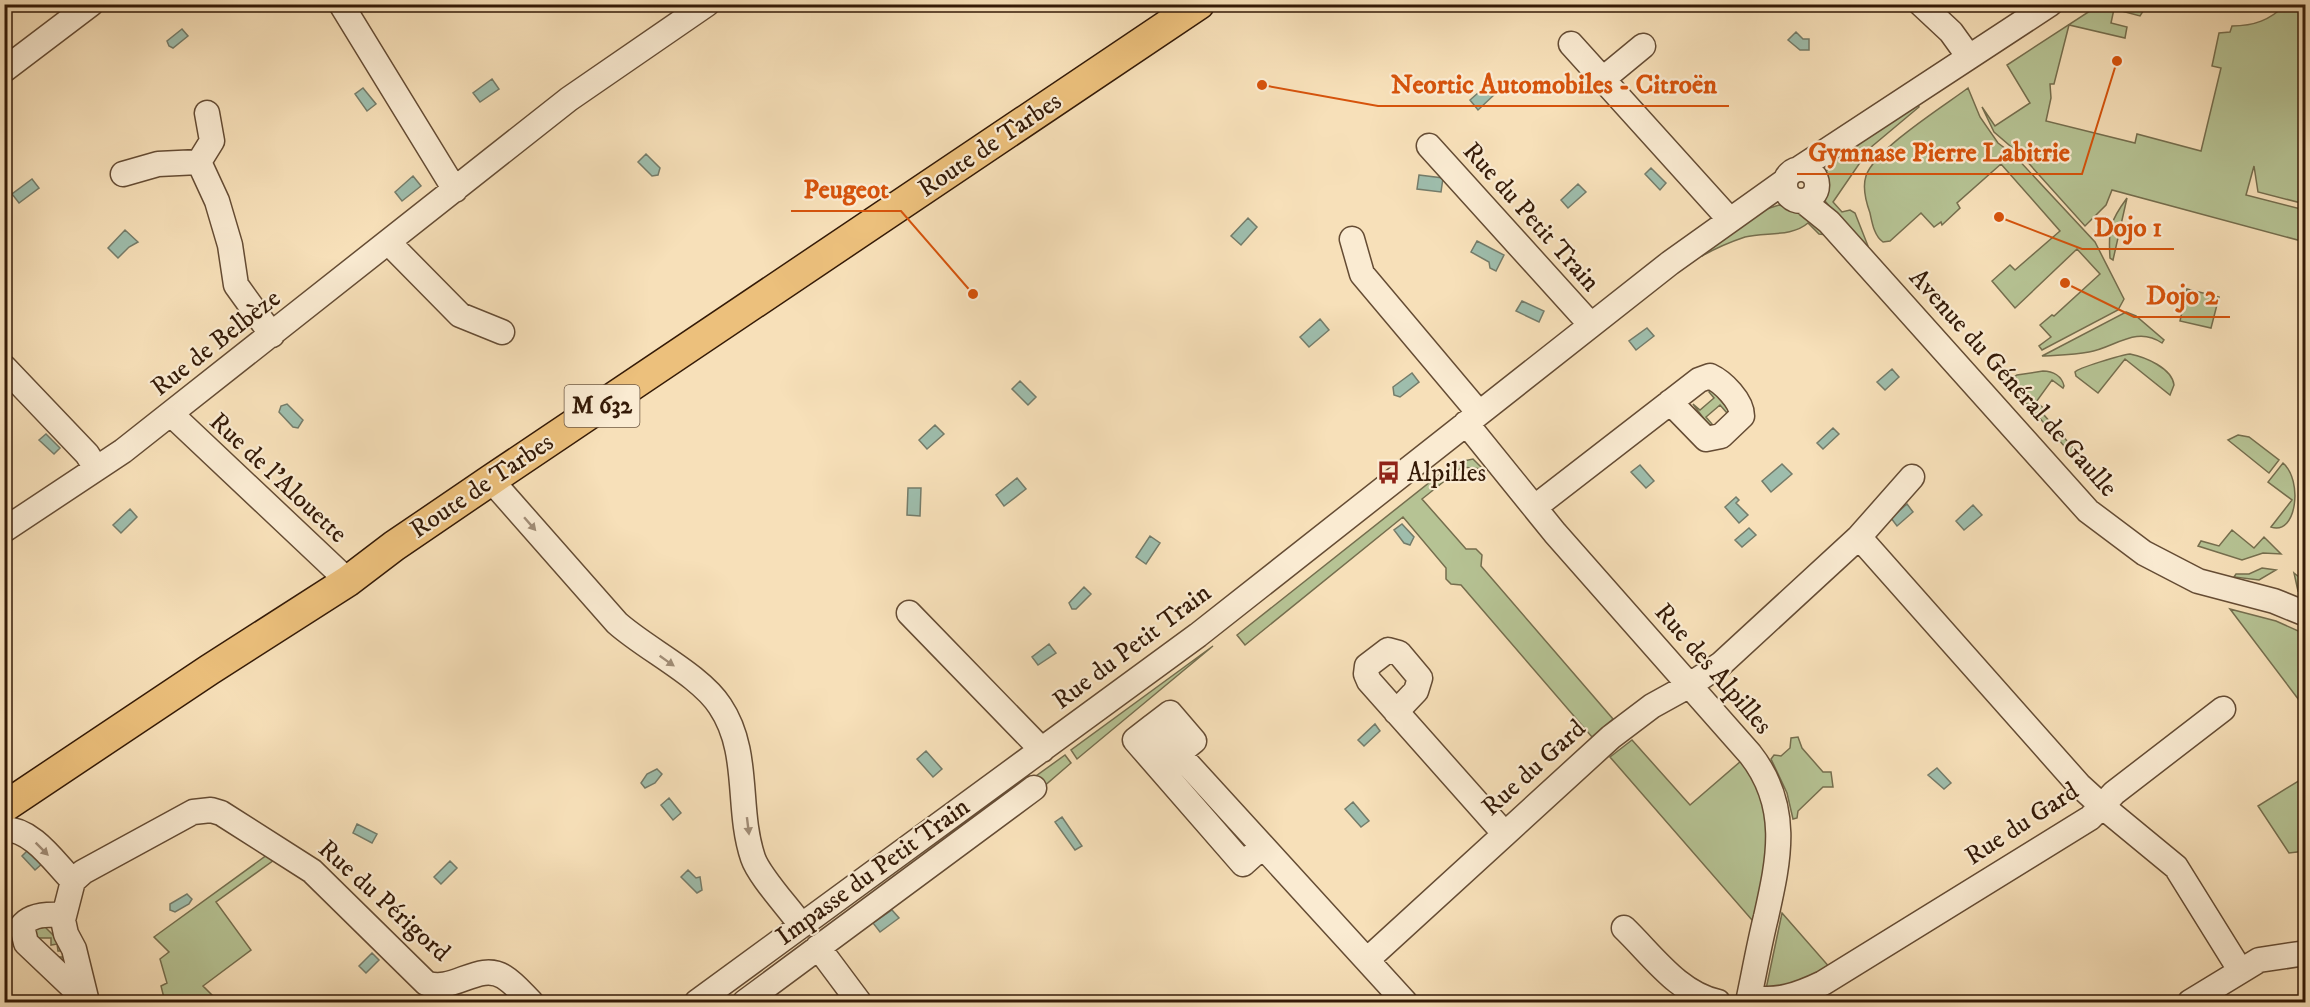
<svg xmlns="http://www.w3.org/2000/svg" width="2310" height="1007" font-family="'IM FELL DW Pica',serif">
<style>
.green{fill:#b6c394;stroke:#756e4e;stroke-width:1.5}
.water{fill:#9ebdac;stroke:#747c6a;stroke-width:1.5}
.lines{fill:none;stroke-linecap:round;stroke-linejoin:round}
.minor-casing{stroke:#654c34;stroke-width:27}
.major-casing{stroke:#341a07;stroke-width:33}
.minor{stroke:#faebd2;stroke-width:24}
.major{stroke:#ecc07c;stroke-width:30}
.oneway{fill:#a18d77}
.labels{text-anchor:middle;dominant-baseline:central;stroke-width:4.5;stroke-linejoin:round;paint-order:stroke}
.shield{fill:#faebd2;stroke:#6f5944;stroke-width:1.5}
.shield-label{font-size:24px;font-weight:bold;fill:#341a07}
.street-label{font-size:26px;fill:#341a07;stroke:#faebd2}
.poi-label{font-size:26px;fill:#341a07;stroke:#faebd2;text-anchor:start}
.leader{fill:none;stroke:#d6530c;stroke-width:2}
.callout-dot{fill:#d6530c;stroke:#faebd2;stroke-width:2}
.callout-label{font-size:27px;text-anchor:middle;font-weight:bold;fill:#d6530c;stroke:#faebd2;stroke-width:4.5;stroke-linejoin:round;paint-order:stroke}
</style>
<rect width="100%" height="100%" fill="#f7e0b9"/>
<filter id="stains"><feTurbulence type="fractalNoise" baseFrequency=".00333" numOctaves="4"/><feColorMatrix values="0 0 0 0 .2 0 0 0 0 .09 0 0 0 0 .02 0 0 0 .5 -.17"/></filter>
<radialGradient id="worn" r=".72"><stop offset=".6" stop-color="#630" stop-opacity="0"/><stop offset="1" stop-color="#630" stop-opacity=".3"/></radialGradient>
<path class="green" d="M2099,5H2147L2140,16L2114,9L2111,23L2127,27L2125,38L2069,25L2054,84H2050L2051,98L2046,121L2135,143L2137,134L2201,151L2221,68L2212,66L2219,33L2230,32L2232,26C2254,26 2270,20 2285,5H2305L2303,18L2306,19L2305,204L2258,192L2254,166L2246,195L2305,210V242L2112,190L2106,205L2085,226L2023,157L1994,132L1982,107L1995,126L2030,103L2007,65Z
M1968,88L1980,117L1998,143L2014,155L2095,242L2124,299L2118,310L2042,350L2039,346L2051,337L2040,325L2052,315L2054,316L2100,274L2077,249L2015,308L1992,281L2010,265L2015,270L2060,231L2001,164L1957,203L1960,208L1942,225L1941,222L1934,227L1921,213L1890,241L1883,242C1874,236 1872,222 1870,213C1866,202 1862,188 1866,176C1875,149 1944,106 1968,88Z
M1916,103L1919,107L1870,148L1833,202L1842,212L1850,210L1855,213L1868,246L1865,249L1825,201V173L1836,158Z
M2127,198L2113,260L2110,258C2108,229 2110,221 2127,198Z
M1779,205L1803,211L1828,235L1819,234L1808,223C1792,237 1766,232 1745,237C1730,242 1716,248 1702,256L1699,252L1754,213Z
M2187,289L2219,297L2211,328L2180,321Z
M2126,312L2136,316L2164,340L2162,343C2136,325 2114,348 2089,352C2074,355 2058,355 2042,356Z
M2130,354C2145,357 2172,368 2174,385L2170,395L2125,359L2098,393L2076,376L2075,372C2078,368 2121,355 2130,354Z
M2043,371C2053,371 2062,376 2064,386L2063,388L2052,380L2036,402L2046,410L2044,415L2076,451L2072,455L2007,381L2017,375Z
M1711,389L1729,410L1727,413L1720,405L1706,417L1712,424L1709,426L1693,404L1700,410L1714,398L1709,392Z
M2238,435L2249,437L2279,460L2269,473L2228,440Z
M1473,459L1483,469L1462,467L1422,499L1466,549H1476L1482,555L1481,566L1613,719L1592,737L1461,585L1451,584L1446,579V568L1403,517L1245,645L1237,635L1454,463Z
M2283,463C2303,480 2297,536 2271,527L2292,500L2268,482Z
M2232,530L2254,548L2264,537L2281,554L2263,553L2242,560L2198,546L2201,541L2219,546Z
M2262,568L2276,570L2259,580L2234,577L2236,574H2249Z
M2294,573L2305,582V598L2298,591Z
M2230,609L2276,621L2305,634V708Z
M1213,646L1077,759L1071,750Z
M1798,737L1802,748L1823,772H1831L1833,787H1823L1798,811L1797,818L1793,819L1787,793L1771,759L1774,755L1781,756L1790,748L1791,738Z
M1632,740L1690,805L1741,761C1748,770 1759,782 1762,792C1774,831 1771,884 1752,920L1610,757Z
M1065,755L1071,763L1043,787L1036,776Z
M2305,777V851L2289,853L2258,806Z
M267,855L274,860L216,902L251,950L203,986L219,1002H165L161,986L167,983L160,959L169,952L154,937Z
M1782,913L1832,970L1812,983L1766,989Z
M44,926L64,946L68,961L64,965L51,957H64V951H58L57,944L51,945V938H32V927Z"/>
<path class="water" d="M182,29L188,36L173,48L169,46L167,41Z
M1796,32L1803,39H1809V50H1800L1788,40Z
M492,79L499,89L480,102L473,93Z
M1487,85L1495,94L1478,110L1470,100Z
M363,88L376,104L367,111L355,94Z
M646,154L660,168L658,175L652,176L638,162Z
M1651,168L1666,183L1660,190L1645,174Z
M1419,175L1443,178L1441,192L1417,189Z
M413,176L421,186L402,201L395,192Z
M32,179L39,188L19,203L12,194Z
M1578,184L1586,192L1568,208L1561,200Z
M1248,218L1257,227L1241,245L1231,236Z
M125,230L138,242L129,247L118,258L108,248Z
M1477,241L1504,255L1496,271L1490,268L1489,262L1471,252Z
M1522,301L1544,311L1539,322L1516,311Z
M1320,319L1329,330L1309,347L1300,337Z
M1647,328L1654,336L1636,350L1629,341Z
M1892,369L1899,377L1885,390L1877,382Z
M1412,373L1419,382L1400,397L1394,395L1393,387Z
M1020,381L1036,397L1028,405L1012,389Z
M287,404L303,420L298,428L293,427L279,412L281,406Z
M935,425L944,434L927,449L919,440Z
M1833,428L1839,434L1823,449L1817,443Z
M46,434L60,448L54,454L39,440Z
M1782,464L1792,474L1771,492L1762,481Z
M1640,465L1654,481L1646,488L1631,472Z
M1017,478L1026,489L1004,506L996,495Z
M908,488H921L920,516L907,515Z
M1736,497L1739,500L1736,503L1748,515L1739,523L1725,507Z
M1907,504L1913,512L1897,526L1891,518Z
M1973,505L1982,515L1964,530L1956,521Z
M130,509L137,517L121,533L113,525Z
M1402,524L1414,537L1410,545L1404,543L1394,530Z
M1749,528L1756,535L1742,547L1735,540Z
M1150,536L1160,543L1146,564L1136,557Z
M1084,587L1091,594L1076,609H1072L1069,603Z
M1049,644L1056,653L1038,665L1032,657Z
M1375,724L1380,731L1364,746L1358,740Z
M926,751L942,769L933,777L917,759Z
M1937,768L1951,783L1944,789L1928,775Z
M657,769L662,774L655,783L645,788L641,783L647,774Z
M669,798L681,813L673,820L661,805Z
M1353,802L1369,821L1361,827L1345,809Z
M1062,817L1082,846L1075,850L1055,822Z
M357,824L377,834L372,843L353,833Z
M29,849L43,863L35,870L22,856Z
M450,861L457,868L441,884L434,877Z
M688,870L696,878L700,877L702,890L697,893L681,877Z
M187,894L192,899L189,904L175,912L170,910V904Z
M892,910L899,918L880,932L873,923Z
M372,953L379,960L366,973L359,966Z"/>
<g class="lines">
<defs>
<path id="minor" d="M341,4L455,190
M1921,4L1951,32L1969,57
M1571,44L1730,220
M4,70L91,4
M1603,79L1643,46
M207,113L212,141L199,162L217,201L230,245L236,285L272,335
M1429,146L1591,325
M1800,168L2050,4
M1785 185a16 16 0 1 1 32 0a16 16 0 1 1-32 0Z
M123,174L158,164L199,162
M1803,201L1829,222L2088,511L2144,553L2198,581L2274,601L2306,614
M1352,239L1362,274L1479,413
M389,243L460,315L502,332
M4,367L87,454L96,468
M171,414L348,581
M1466,423L1555,533L1750,754C1791,806 1779,859 1766,917C1759,945 1754,974 1748,1002
M491,480L617,623C646,649 700,675 720,706C751,752 736,808 753,858C759,876 789,908 801,925
M1535,507L1699,380L1710,376C1723,382 1742,401 1742,416L1721,436L1706,439L1670,402
M4,530L123,451L569,99L707,4
M1859,537L1912,477
M909,613L1042,750
M2223,709L2114,793L2102,806L2176,867L2240,970
M1396,712L1416,691L1420,678L1399,653L1388,650L1367,666L1366,674L1369,681L1504,833
M1153,726L1170,713L1194,741L1178,754
M4,829C33,829 54,862 73,881
M1262,847L1243,864L1135,740L1153,726L1405,1002
M63,915C50,914 30,914 22,926L26,943L86,1000
M1624,928C1653,956 1678,993 1718,1002
M818,947L859,1002
M1367,960L1611,737L1652,706L1690,685L1721,664L1859,537L2079,785L2102,806L2090,818L1823,983C1798,995 1776,1003 1749,997
M87,1002L74,949L66,934L63,920L73,881L83,872L193,812L211,810L221,813L312,871L426,983C452,994 479,961 504,977C514,983 523,994 531,1002
M697,1002L1198,635L1670,263L1785,181
M745,1002L1034,788
M2190,1002L2259,960L2306,953"/>
<path id="major" d="M4,807L209,670L348,581L394,546L491,480L1199,4"/>
</defs>
<use href="#minor" class="minor-casing"/>
<use href="#major" class="major-casing"/>
<use href="#minor" class="minor"/>
<use href="#major" class="major"/>
</g>
<defs><path id="oneway-solid" d="M-6-.8H1V-3.2L6.5 0L1 3.2V.8H-6Z" transform="scale(1.5)"/></defs>
<g class="oneway">
<use href="#oneway-solid" transform="translate(530 524) rotate(49)"/>
<use href="#oneway-solid" transform="translate(667 661) rotate(35)"/>
<use href="#oneway-solid" transform="translate(748 826) rotate(83)"/>
<use href="#oneway-solid" transform="translate(42 849) rotate(45)"/>
</g>
<defs>
<symbol id="bus-bare" viewBox="-9 -9 18 18"><path d="M-5-6H5V4H4V6H2V4H-2V6H-4V4H-5ZM-3.5-4V0h7V-4ZM-3.5 1.2v1.5H-2V1.2ZM2 1.2v1.5H3.5V1.2Z" fill="#8f2418" stroke="#faebd2" stroke-width="2.5" paint-order="stroke"/></symbol>
</defs>
<g fill-rule="evenodd">
<use href="#bus-bare" x="1372" y="456" width="33" height="33"/>
</g>
<g class="labels">
<rect class="shield" x="564.5" y="385" width="75" height="42" rx="4.5"/>
<g class="shield-label">
<text x="602" y="406">M 632</text>
</g>
<g class="street-label">
<text transform="translate(990 145) rotate(-34)">Route de Tarbes</text>
<text transform="translate(1531 217) rotate(48)">Rue du Petit Train</text>
<text transform="translate(216 343) rotate(-38)">Rue de Belbèze</text>
<text transform="translate(2013 383) rotate(48)">Avenue du Général de Gaulle</text>
<text transform="translate(278 478) rotate(43)">Rue de l'Alouette</text>
<text transform="translate(482 486) rotate(-34)">Route de Tarbes</text>
<text transform="translate(1132 647) rotate(-37)">Rue du Petit Train</text>
<text transform="translate(1713 669) rotate(49)">Rue des Alpilles</text>
<text transform="translate(1534 768) rotate(-42)">Rue du Gard</text>
<text transform="translate(2022 824) rotate(-33)">Rue du Gard</text>
<text transform="translate(873 872) rotate(-36)">Impasse du Petit Train</text>
<text transform="translate(384 901) rotate(42)">Rue du Périgord</text>
</g>
<g class="poi-label">
<text x="1407" y="473">Alpilles</text>
</g>
</g>
<path class="leader" d="M1262 85L1378 106H1729M2117 61L2082 174H1797M973 294L901 211H791M1999 217L2082 249H2174M2065 283L2134 317H2230"/>
<g class="callout-dot">
<circle cx="1262" cy="85" r="6"/>
<circle cx="2117" cy="61" r="6"/>
<circle cx="973" cy="294" r="6"/>
<circle cx="1999" cy="217" r="6"/>
<circle cx="2065" cy="283" r="6"/>
</g>
<g class="callout-label">
<text x="1554" y="93">Neortic Automobiles - Citroën</text>
<text x="1939" y="161">Gymnase Pierre Labitrie</text>
<text x="846" y="198">Peugeot</text>
<text x="2128" y="236">Dojo 1</text>
<text x="2182" y="304">Dojo 2</text>
</g>
<rect width="2310" height="1007" fill="none" stroke="#f7e0b9" stroke-width="24"/>
<rect x="6" y="6" width="2298" height="995" fill="none" stroke="#341a07" stroke-width="3"/>
<rect x="12" y="12" width="2286" height="983" fill="none" stroke="#341a07" stroke-width="1.5"/>
<rect width="100%" height="100%" filter="url(#stains)"/>
<rect width="100%" height="100%" fill="url(#worn)"/>
</svg>
